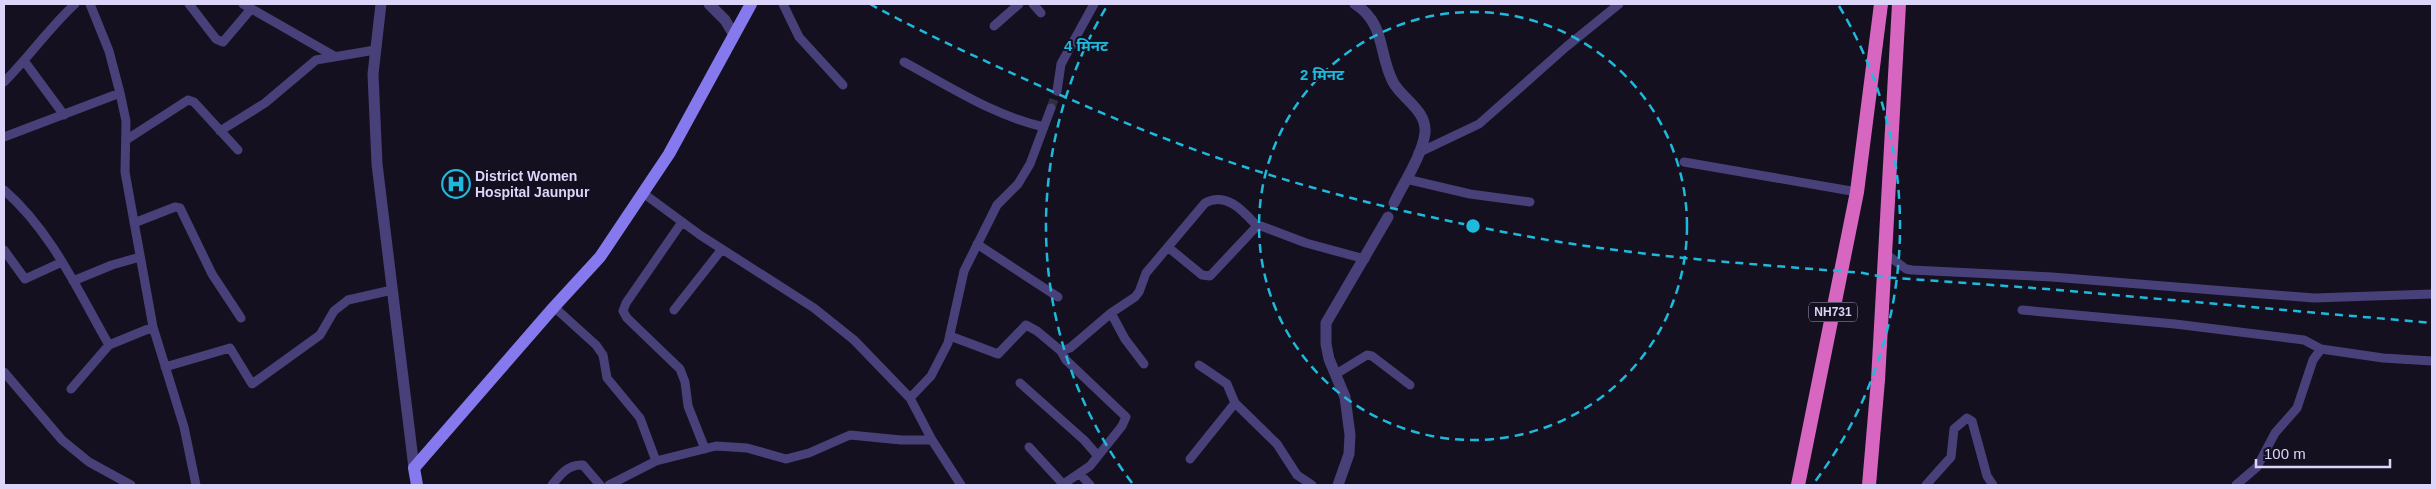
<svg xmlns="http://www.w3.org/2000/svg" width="2436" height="489" font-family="Arial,'Noto Sans Devanagari',sans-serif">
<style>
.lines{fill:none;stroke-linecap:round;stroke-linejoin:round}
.minor-tunnel{stroke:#322e41;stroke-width:9;stroke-dasharray:9 4.5;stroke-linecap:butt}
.minor{stroke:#484179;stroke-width:9}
.tertiary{stroke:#484179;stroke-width:11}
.secondary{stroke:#8579ed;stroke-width:12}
.trunk{stroke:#d766c1;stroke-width:14}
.rail{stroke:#1ebadc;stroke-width:2.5;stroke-dasharray:8 6;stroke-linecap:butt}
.ring{fill:none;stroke:#1ebadc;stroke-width:2.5;stroke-dasharray:9 6}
.labels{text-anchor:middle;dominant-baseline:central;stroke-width:4;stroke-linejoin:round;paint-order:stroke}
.shield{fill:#141020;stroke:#a09ab8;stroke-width:1}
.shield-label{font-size:12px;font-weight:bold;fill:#dcd5f9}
.poi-label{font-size:14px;font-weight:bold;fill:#dcd5f9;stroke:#141020;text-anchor:start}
.centre{fill:#1ebadc;stroke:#141020;stroke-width:2.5}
.ring-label{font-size:15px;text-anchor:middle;font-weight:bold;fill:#1ebadc;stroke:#141020;stroke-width:4;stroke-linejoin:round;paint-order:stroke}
</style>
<rect width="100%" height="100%" fill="#141020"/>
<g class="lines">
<path class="minor-tunnel" d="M1051,108L1057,91"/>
<path class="minor" d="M90,4L109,51L120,93L126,121L125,172L153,327L184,427L196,485
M189,4L216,39L223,42L251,9
M243,4L334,56
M783,4L799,37L843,85
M1033,4L1041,13
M994,26L1019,4
M25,62L64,115
M904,62C949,86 994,116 1044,127
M4,82C29,57 49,28 75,4
M1057,91L1061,64L1094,4
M220,131L265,103L316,60L375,50
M4,137L120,93
M126,140L188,100L194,102L238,150
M1418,153L1479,124L1566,47L1619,4
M1684,162L1857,192
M1406,179L1470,194L1530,202
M4,190C52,232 78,291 109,345
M643,193L700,235L814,308L854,340L910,398L932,440L961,485
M682,222L626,303L623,311L627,318L680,369L685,382L688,406L705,449
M134,223L175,207L180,208L212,274L241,318
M977,244L1058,297
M1169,248L1202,275L1210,276L1257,226H1261L1306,243L1365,259
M4,250L25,279L62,262
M1886,254L1906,269L1912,270L2052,277L2314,298L2432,294
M73,281L112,265L140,257
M554,307L596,345L603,355L607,378L640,418L656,461
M674,310L722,249
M2022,310L2175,324L2304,340L2321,349
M1111,313L1125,339L1144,364
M950,336L998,354L1026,325L1037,331L1061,351L1070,348L1111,313L1135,297L1139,292L1146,273L1205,203C1227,191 1244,212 1257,226
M1061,351L1066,360L1126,417L1122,426L1090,466L1062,485
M1199,365L1227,384L1235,403L1277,444L1297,475L1312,485
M165,367L230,348L252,384L320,335L334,311L348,300L392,290
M4,372L62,440L89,462L131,485
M1336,374L1367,355L1372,356L1410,385
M1020,383L1084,440L1098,456
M71,389L109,345L153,327
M910,398L931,376L948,343L964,271L997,205L1018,184L1030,164L1051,108
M1029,447L1063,484
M1190,459L1235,403
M1080,474L1090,485
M552,485C560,475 568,464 583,465L600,485
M609,485L656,461L716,446L747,448L786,459L809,453L850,435L901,440H932
M1926,485L1951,457L1954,429L1967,418L1972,421L1987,476L1993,485
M2236,485L2257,467L2275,433L2297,408L2313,360L2321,349L2383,358L2432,361"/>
<path class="tertiary" d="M381,4L373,74L377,164L414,468
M709,4L725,20L734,35
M1355,4C1386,24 1378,53 1393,82C1402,99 1427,110 1425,133C1422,156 1404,182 1394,203
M1338,485L1349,454L1350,435L1345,397L1329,359L1326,344V323L1388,217"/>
<path class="secondary" d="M417,485L414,468L554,307L600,257L669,154L751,4"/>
<path class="trunk" d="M1798,485L1857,192L1881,4
M1869,485L1878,380L1899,4"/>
<path class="rail" d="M870,4C919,31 970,54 1020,77C1069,99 1119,121 1169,140C1285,185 1409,215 1531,237C1641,257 1752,264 1863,273L1883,277L2047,289L2432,323"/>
</g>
<g class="ring">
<circle cx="1473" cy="226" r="214"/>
<path d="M1132 483A427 427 0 0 1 1107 6M1839 6A427 427 0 0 1 1814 483"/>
</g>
<defs>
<symbol id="hospital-ring" viewBox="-11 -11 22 22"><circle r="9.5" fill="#141020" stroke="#1ebadc" stroke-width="1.5"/><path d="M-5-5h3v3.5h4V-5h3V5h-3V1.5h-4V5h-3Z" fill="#1ebadc"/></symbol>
</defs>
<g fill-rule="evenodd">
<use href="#hospital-ring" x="440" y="168" width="32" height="32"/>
</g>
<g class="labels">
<rect class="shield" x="1809" y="302.5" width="48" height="19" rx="4"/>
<g class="shield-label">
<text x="1833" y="312">NH731</text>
</g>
<g class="poi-label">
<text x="475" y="176">District Women<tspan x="475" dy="16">Hospital Jaunpur</tspan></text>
</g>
</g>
<circle cx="1473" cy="226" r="8" class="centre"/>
<g class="ring-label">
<text x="1086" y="51">4 मिनट</text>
<text x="1322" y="80">2 मिनट</text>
</g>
<rect width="2436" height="489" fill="none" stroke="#dcd5f9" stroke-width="10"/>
<path d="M2256 459v8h134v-8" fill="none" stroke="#dcd5f9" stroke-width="2.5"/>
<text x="2264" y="459" font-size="15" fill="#dcd5f9" stroke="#141020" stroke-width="4" paint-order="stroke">100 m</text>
</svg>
